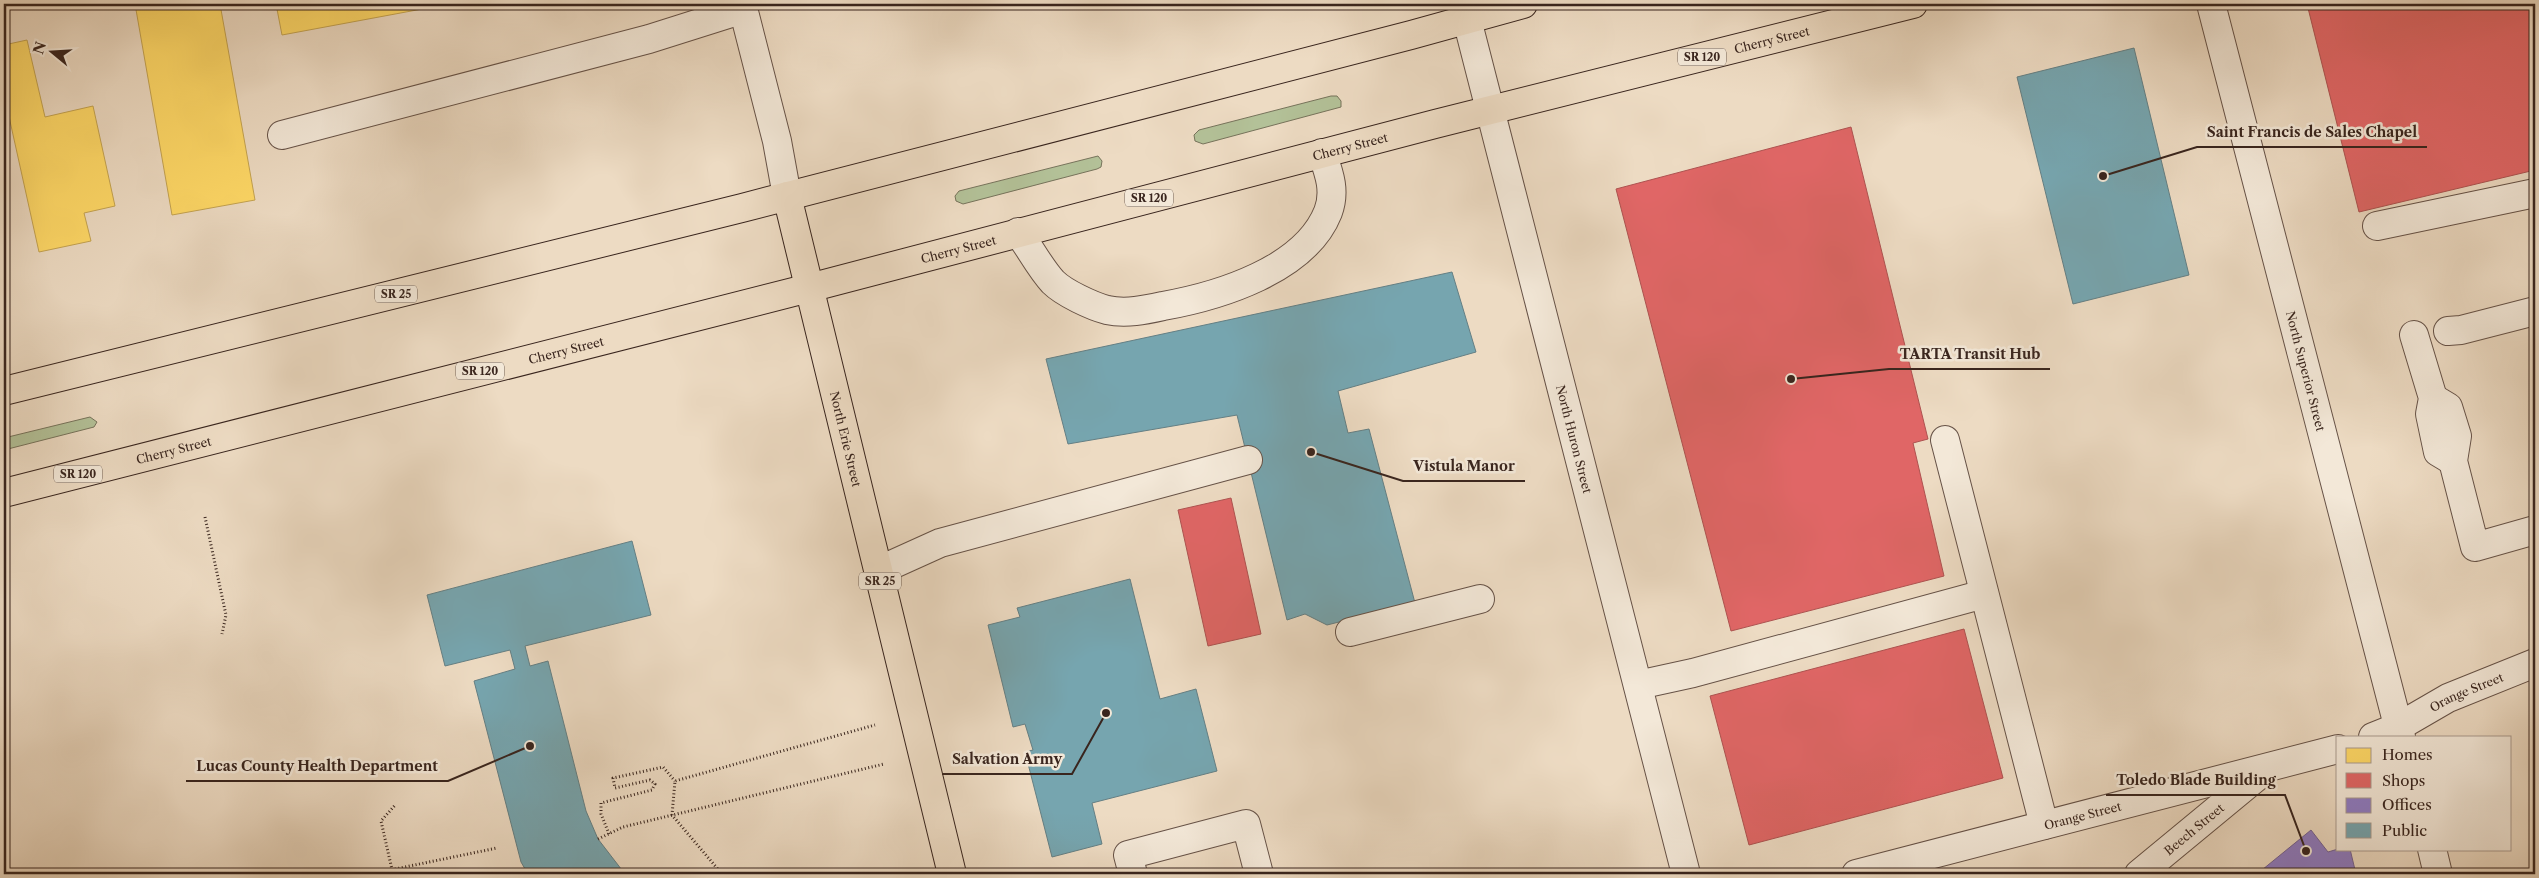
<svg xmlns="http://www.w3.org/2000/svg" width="2539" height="878" font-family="'Libre Caslon Text',serif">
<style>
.green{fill:#b3c198;stroke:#76735b}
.homes{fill:#ffd966;stroke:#c4a350}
.shops{fill:#e06666;stroke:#ae5250}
.offices{fill:#8e7cc3;stroke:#746292}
.public{fill:#76a5af;stroke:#647f84}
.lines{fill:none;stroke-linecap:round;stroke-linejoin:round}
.minor-casing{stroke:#665247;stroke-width:30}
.major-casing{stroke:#39251e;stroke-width:30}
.path{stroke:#39251e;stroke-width:3;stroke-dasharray:1 2.5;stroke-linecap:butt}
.minor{stroke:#f3e8d8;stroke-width:28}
.major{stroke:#eddbc3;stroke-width:28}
.labels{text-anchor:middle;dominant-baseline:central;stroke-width:5;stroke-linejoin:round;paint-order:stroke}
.shield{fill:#f3e8d8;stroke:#716056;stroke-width:1}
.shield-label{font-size:11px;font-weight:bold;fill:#39251e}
.street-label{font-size:12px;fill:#39251e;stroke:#f3e8d8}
.leader{fill:none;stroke:#39251e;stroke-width:2}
.callout-dot{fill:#39251e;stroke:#f3e8d8;stroke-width:2}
.callout-label{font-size:14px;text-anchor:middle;font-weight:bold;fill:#39251e;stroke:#f3e8d8;stroke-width:5;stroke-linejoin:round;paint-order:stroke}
</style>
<rect width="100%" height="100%" fill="#eddbc3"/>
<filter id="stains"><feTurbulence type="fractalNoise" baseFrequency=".004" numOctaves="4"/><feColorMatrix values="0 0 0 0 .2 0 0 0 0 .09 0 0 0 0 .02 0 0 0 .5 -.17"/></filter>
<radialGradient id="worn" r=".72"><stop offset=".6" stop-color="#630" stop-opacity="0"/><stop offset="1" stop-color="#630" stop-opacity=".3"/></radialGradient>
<path class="green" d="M1331,96H1337L1341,101V107L1203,144L1195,141L1194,135L1199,130Z
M1098,156L1102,161L1101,167L1097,169L963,204L956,201L955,196L959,191Z
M90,417L97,422L94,427L4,450V438Z"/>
<path class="homes" d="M135,4H220L255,200L172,215Z
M276,4H449L282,35Z
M27,40L45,117L93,106L115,206L84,213L91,241L39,252L4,94V45Z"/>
<path class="shops" d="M2307,4H2535V170L2359,212Z
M1851,127L1928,439L1913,443L1944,576L1731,631L1616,189Z
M1231,498L1261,634L1208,646L1178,510Z
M1964,629L2003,778L1749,845L1710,696Z"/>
<path class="offices" d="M2311,830L2328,852L2338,849H2350L2356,874H2257Z"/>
<path class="public" d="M2134,48L2189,275L2073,304L2017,77Z
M1452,272L1476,352L1338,391L1348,433L1369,429L1415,603L1327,625L1305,614L1287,620L1237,415L1068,444L1046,359Z
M632,541L651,615L525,646L530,666L548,661L586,811L598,839L625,874H528L521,862L474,681L515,669L510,650L445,666L427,595Z
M1130,579L1160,699L1196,689L1217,771L1092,803L1102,844L1052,857L1025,752L1033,750L1025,724L1013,727L988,625L1020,617L1017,608Z"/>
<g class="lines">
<defs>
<g id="minor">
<path d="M742,4L777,141L787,196"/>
<path id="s1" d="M1463,4L1686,874"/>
<path id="s2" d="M2211,4L2401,737"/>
<path d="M282,135L649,39L744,9"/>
<path d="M2377,226L2535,193"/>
<path d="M1018,232C1030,248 1040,268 1053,282C1064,293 1092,306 1107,310C1126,314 1145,310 1163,306C1219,296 1305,270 1328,212C1336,191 1329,173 1322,153"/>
<path d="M2448,331L2461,330L2535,311"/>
<path d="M2414,335L2433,398L2430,414L2438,452L2453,461"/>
<path d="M2433,398L2448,407L2457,436L2453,461L2475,547L2535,530"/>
<path d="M1945,440L2044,825"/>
<path d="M878,571L940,543L1248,460"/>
<path d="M1350,632L1480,599"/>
<path d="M1638,685L1693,673L1984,594"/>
<path id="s3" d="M2373,737L2398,727L2448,698L2535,663"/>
<path d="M2432,849L2438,874"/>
<path d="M1133,874L1128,855L1246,824L1259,874"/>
<path id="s4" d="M1856,874L2338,749"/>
<path id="s5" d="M2139,874L2265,770"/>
</g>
<g id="major">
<path id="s6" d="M787,196L952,874"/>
<path d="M4,391L742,208L1411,35L1523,4"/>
<path id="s7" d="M4,493L809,288L1435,124L1913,4"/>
</g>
</defs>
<use href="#minor" class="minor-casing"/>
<use href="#major" class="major-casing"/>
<path class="path" d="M205,517L226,615L222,634
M609,834L601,814V803L652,790L655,784L650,780L615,788L613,778L663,767L675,781
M598,839L623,827L884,764
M371,874L497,848
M393,874L381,821L396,804
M722,874L672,815L675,781L875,725"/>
<use href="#minor" class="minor"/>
<use href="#major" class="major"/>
</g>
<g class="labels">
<g class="shield">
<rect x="1678" y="48.5" width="48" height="17" rx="4"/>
<rect x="1125" y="189.5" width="48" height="17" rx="4"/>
<rect x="375" y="285.5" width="42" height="17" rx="4"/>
<rect x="456" y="362.5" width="48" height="17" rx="4"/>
<rect x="54" y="465.5" width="48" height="17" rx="4"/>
<rect x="859" y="572.5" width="42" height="17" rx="4"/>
</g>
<g class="shield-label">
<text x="1702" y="57">SR 120</text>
<text x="1149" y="198">SR 120</text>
<text x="396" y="294">SR 25</text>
<text x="480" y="371">SR 120</text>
<text x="78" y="474">SR 120</text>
<text x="880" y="581">SR 25</text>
</g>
<g class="street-label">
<text stroke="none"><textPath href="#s7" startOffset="1825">Cherry Street</textPath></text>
<text stroke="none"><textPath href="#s7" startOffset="1390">Cherry Street</textPath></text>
<text stroke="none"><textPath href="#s7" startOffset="985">Cherry Street</textPath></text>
<text stroke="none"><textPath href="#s7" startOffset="580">Cherry Street</textPath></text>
<text stroke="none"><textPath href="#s2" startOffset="379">North Superior Street</textPath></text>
<text stroke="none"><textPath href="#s6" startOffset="250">North Erie Street</textPath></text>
<text stroke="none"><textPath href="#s1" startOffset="449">North Huron Street</textPath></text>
<text stroke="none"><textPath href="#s7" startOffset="175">Cherry Street</textPath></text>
<text stroke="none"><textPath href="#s3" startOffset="104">Orange Street</textPath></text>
<text stroke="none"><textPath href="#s4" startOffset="234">Orange Street</textPath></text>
<text stroke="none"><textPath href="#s5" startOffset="71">Beech Street</textPath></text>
</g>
</g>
<path class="leader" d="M2103 176L2197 147H2427M1791 379L1889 369H2050M1311 452L1403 481H1525M1106 713L1072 774H942M530 746L448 781H186M2306 851L2285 795H2106"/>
<g class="callout-dot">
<circle cx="2103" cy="176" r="5"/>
<circle cx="1791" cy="379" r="5"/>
<circle cx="1311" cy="452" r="5"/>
<circle cx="1106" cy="713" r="5"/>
<circle cx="530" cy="746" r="5"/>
<circle cx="2306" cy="851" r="5"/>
</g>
<g class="callout-label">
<text x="2312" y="137">Saint Francis de Sales Chapel</text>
<text x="1970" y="359">TARTA Transit Hub</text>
<text x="1464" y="471">Vistula Manor</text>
<text x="1007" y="764">Salvation Army</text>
<text x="317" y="771">Lucas County Health Department</text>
<text x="2196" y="785">Toledo Blade Building</text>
</g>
<rect width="2539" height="878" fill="none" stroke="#eddbc3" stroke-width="20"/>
<rect x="5" y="5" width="2529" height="868" fill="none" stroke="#39251e" stroke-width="2.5"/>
<rect x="10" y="10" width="2519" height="858" fill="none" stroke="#39251e"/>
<rect x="2336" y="736" width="175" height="115" fill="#f3e8d8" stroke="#a99a8e"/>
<rect x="2346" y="748" width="25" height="15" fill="#ffd966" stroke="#a99a8e"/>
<text x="2382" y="760" font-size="15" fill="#39251e">Homes</text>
<rect x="2346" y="773" width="25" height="15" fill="#e06666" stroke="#a99a8e"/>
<text x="2382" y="786" font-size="15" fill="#39251e">Shops</text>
<rect x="2346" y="798" width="25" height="15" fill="#8e7cc3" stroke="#a99a8e"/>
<text x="2382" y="810" font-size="15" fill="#39251e">Offices</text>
<rect x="2346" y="823" width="25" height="15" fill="#76a5af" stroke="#a99a8e"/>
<text x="2382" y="836" font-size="15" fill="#39251e">Public</text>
<g transform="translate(52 52) rotate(288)" stroke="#f3e8d8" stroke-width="4" paint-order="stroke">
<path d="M0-4L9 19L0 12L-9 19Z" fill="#39251e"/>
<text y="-8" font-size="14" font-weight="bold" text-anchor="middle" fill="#39251e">N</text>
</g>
<rect width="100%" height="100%" filter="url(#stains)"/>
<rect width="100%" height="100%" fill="url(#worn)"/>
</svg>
